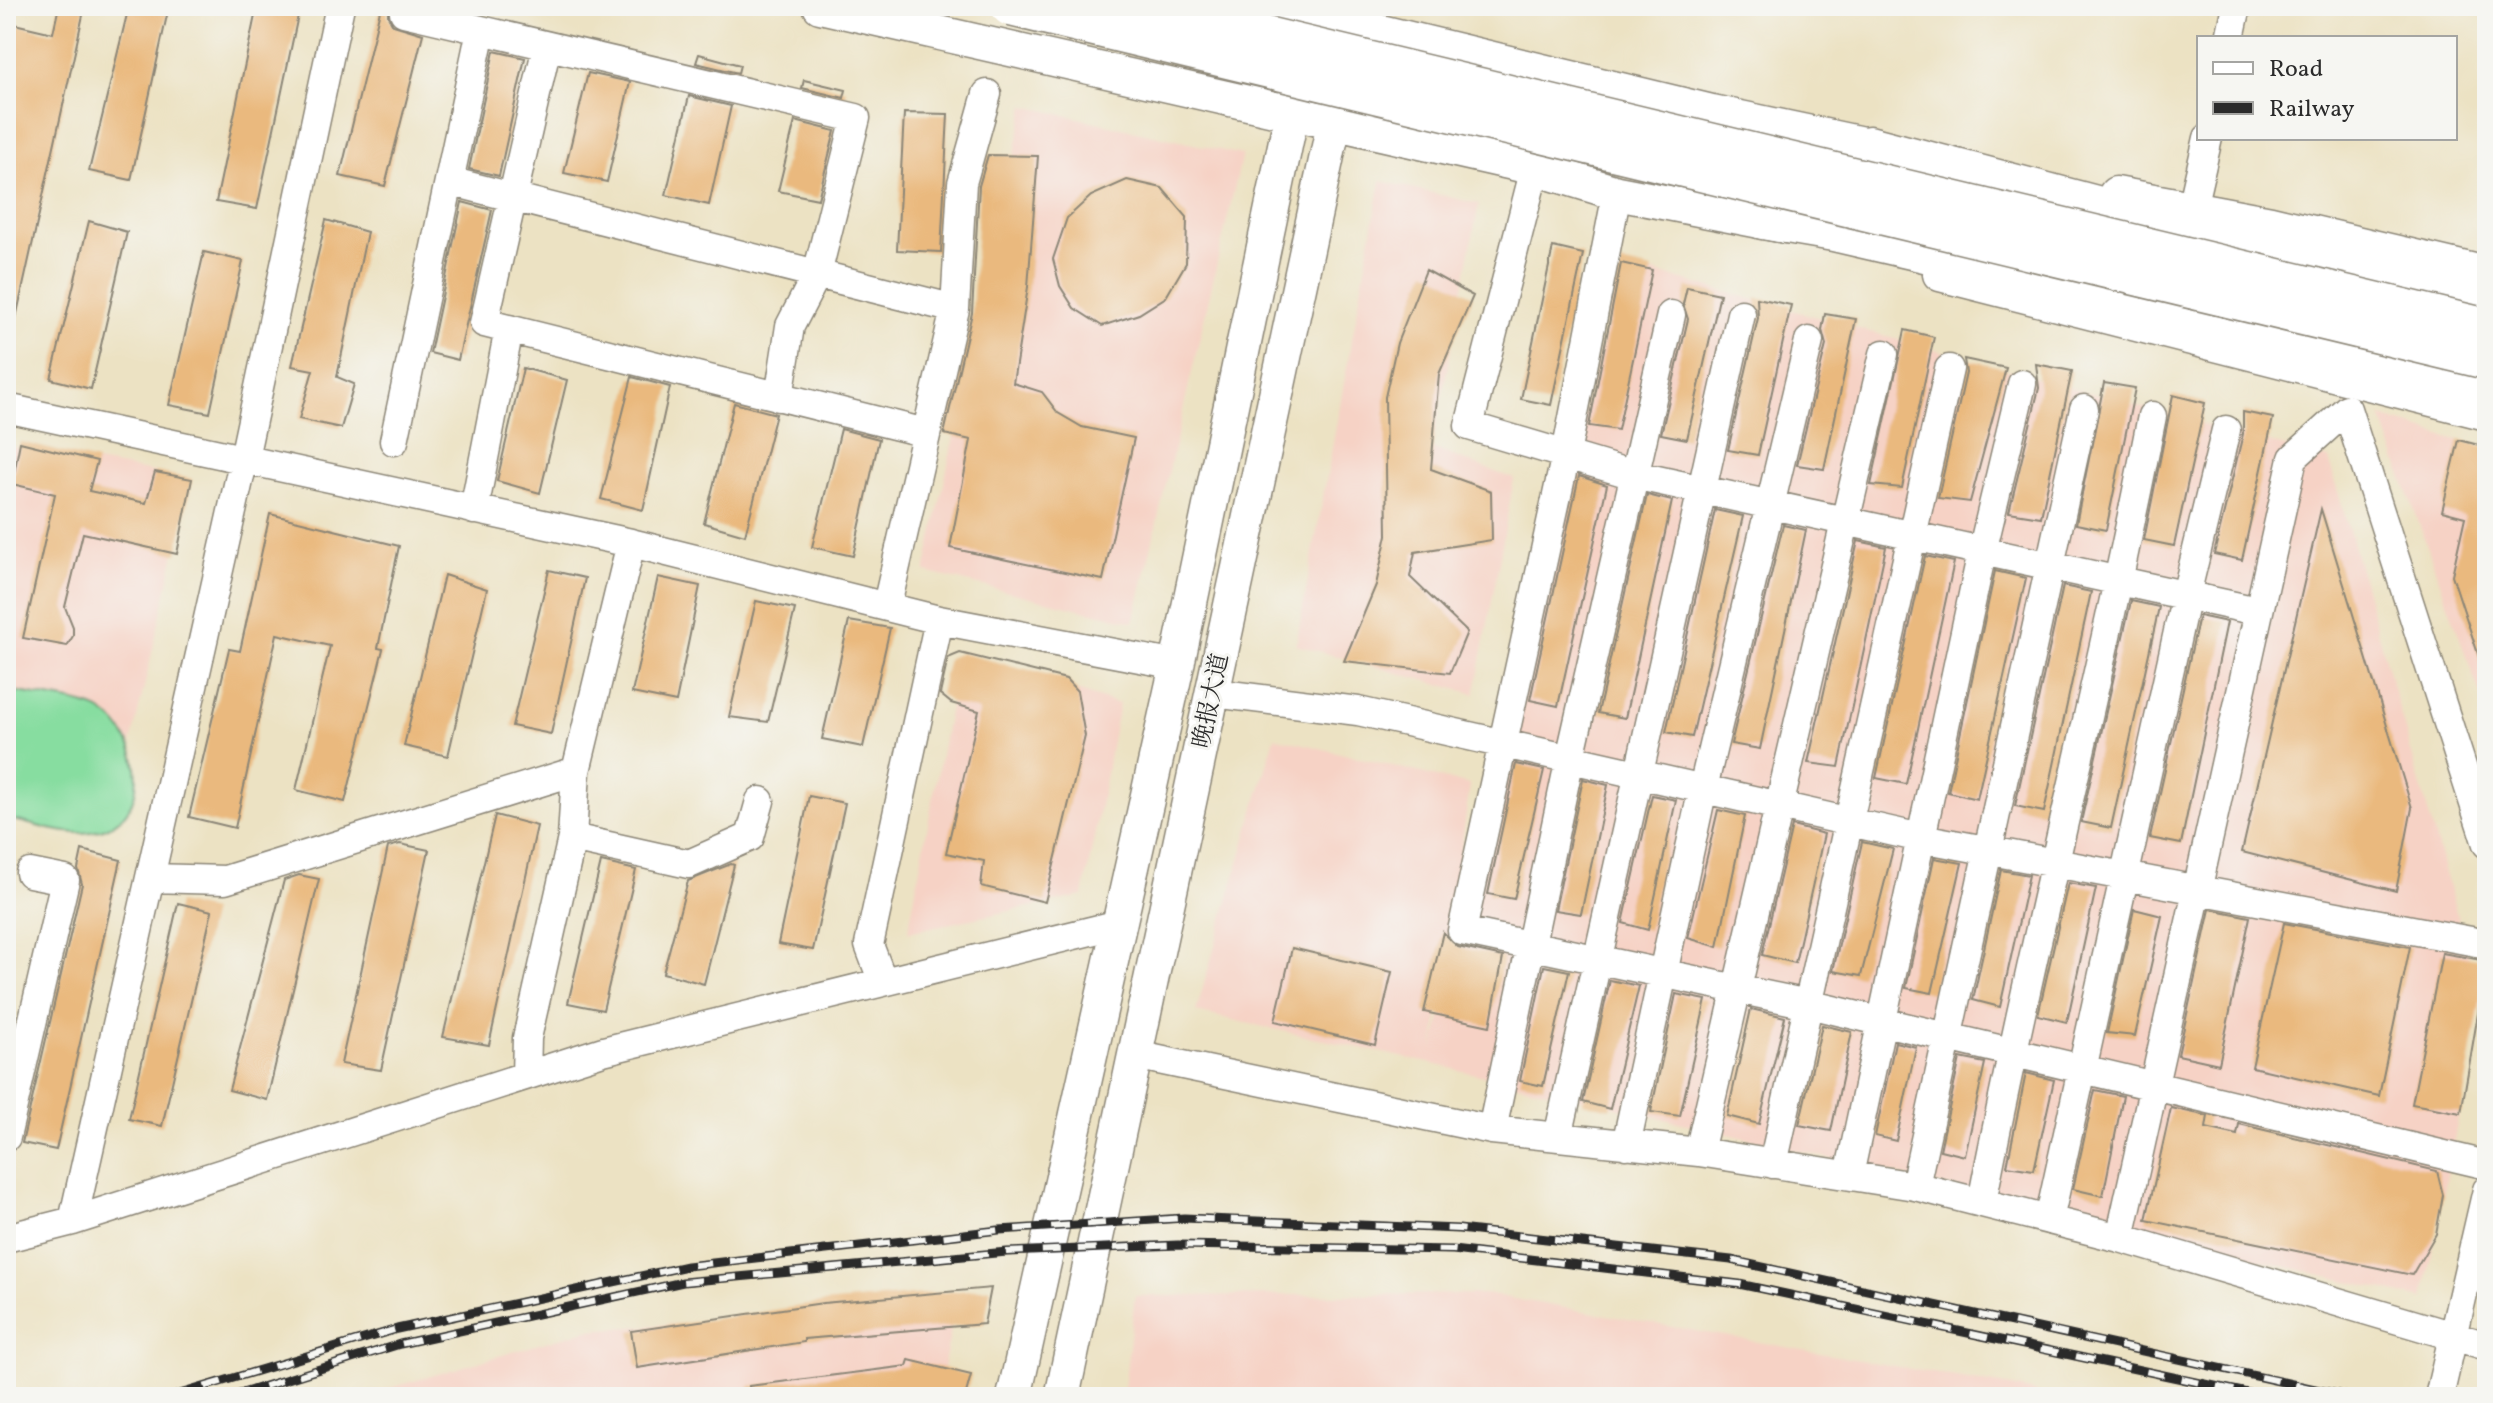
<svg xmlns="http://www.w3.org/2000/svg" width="2493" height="1403" font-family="Vollkorn,'Noto Serif SC',serif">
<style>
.built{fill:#f6d2c5}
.pitch{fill:#87dda0;stroke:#598466;stroke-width:2}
.building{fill:#eab97e}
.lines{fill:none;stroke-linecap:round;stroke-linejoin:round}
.minor-casing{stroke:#8c8677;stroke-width:31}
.major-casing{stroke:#8c8677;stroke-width:37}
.highway-casing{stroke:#8c8677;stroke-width:43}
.minor{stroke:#fff;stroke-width:28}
.major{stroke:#fff;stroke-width:34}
.highway{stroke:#fff;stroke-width:40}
.rail-casing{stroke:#2b2b2b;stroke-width:9}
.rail{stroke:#f6f6f2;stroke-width:6;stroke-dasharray:18;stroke-linecap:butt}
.highway-bridge-casing{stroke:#8c8677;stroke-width:43;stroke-linecap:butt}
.highway-bridge{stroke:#fff;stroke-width:40}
.labels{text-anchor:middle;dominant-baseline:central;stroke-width:6;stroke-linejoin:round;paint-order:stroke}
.street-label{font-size:24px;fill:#2b2b2b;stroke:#f6f6f2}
</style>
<rect width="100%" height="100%" fill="#f6f6f2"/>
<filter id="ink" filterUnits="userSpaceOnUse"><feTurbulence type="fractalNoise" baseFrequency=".0125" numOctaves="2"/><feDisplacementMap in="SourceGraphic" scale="16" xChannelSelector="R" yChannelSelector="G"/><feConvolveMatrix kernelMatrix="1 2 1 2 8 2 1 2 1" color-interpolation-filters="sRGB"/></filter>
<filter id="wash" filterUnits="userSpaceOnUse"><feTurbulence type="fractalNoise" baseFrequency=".006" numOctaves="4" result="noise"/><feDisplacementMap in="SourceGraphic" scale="32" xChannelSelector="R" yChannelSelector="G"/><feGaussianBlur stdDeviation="1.8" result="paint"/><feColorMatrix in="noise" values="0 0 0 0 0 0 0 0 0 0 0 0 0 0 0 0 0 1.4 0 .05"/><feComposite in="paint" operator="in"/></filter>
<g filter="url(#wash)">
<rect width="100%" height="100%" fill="#ece2c3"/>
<path class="built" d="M1025,106L1242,155L1134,622L925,572Z
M1381,181L1479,204L1432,448L1514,479L1475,694L1296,645Z
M1621,263L2329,459L2481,1001L2423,1299L1429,1063L1196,1012L1275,737L1470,785L1433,1050Z
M2381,417L2487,449V714Z
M6,446L192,479L112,826L6,803Z
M960,653L1119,704L1083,896L908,932Z
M1486,1294L2018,1388L2054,1397H1123L1135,1296Z
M956,1306L937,1397H360L587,1330Z"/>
<path class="pitch" d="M6,690C28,694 85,701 101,711C146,739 153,819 96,831C67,838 34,824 6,818Z"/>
<g id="blocks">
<path class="building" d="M59,6H85L14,327L6,326V239L13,209L6,208V22L53,33Z
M129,6H169L131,180L89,171Z
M257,6H300L257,209L216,202Z
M381,6H388V16L393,25L423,34L385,186L340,176Z
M494,51L525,58L499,176L469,169Z
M699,54L740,65L738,73L696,63Z
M588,73L630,82L607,182L564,173Z
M804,80L846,90L844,98L802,88Z
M689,96L731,106L709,205L666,195Z
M904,113L948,114L941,252L897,250Z
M795,121L835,131L818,199L778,191Z
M988,155L1038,156L1028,287L1013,383L1042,392L1058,413L1082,427L1134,438L1103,580L950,548L971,440L944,434L972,313L979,186Z
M1127,180L1162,188L1187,217L1186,263L1166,297L1139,314L1102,326L1074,308L1060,286L1053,259L1067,218L1091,196Z
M462,202L492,210L458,360L430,353Z
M326,220L367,232L337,377L354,384L341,428L299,419L313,370L292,366Z
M89,221L127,232L91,389L51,379Z
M1553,247L1583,254L1551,405L1521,399Z
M204,252L243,261L210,413L169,405Z
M1621,263L1652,270L1618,430L1589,426Z
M1426,270L1473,296L1439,374L1431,469L1491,491L1492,540L1415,552L1410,577L1467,632L1450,673L1344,661L1376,585L1387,535L1385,397L1397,343Z
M1687,287L1720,294L1687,439L1661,434L1688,319L1683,304Z
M1757,298L1791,305L1758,455L1728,450L1758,318Z
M1825,314L1856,319L1824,469L1797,465L1826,345L1822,330Z
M1905,330L1934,337L1902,488L1871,485Z
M1964,359L2006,368L1970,502L1938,498L1966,373Z
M2036,364L2072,371L2041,517L2009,512L2039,388Z
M523,368L567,380L540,493L497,481Z
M632,377L670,387L643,510L601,499Z
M2104,383L2135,388L2106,530L2076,524Z
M2173,395L2205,403L2174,546L2144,540Z
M734,403L776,414L745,535L704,523Z
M2243,412L2273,418L2242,560L2214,554L2243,434Z
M841,429L879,439L853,556L812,547Z
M2459,440L2487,447V672H2484L2452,575L2465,517L2442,511Z
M20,442L97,461L89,491L146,503L155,472L192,479L177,554L83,533L65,607L73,627V636L67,646L23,638L55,494L12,484Z
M1579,476L1607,485L1558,706L1530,700Z
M1647,495L1672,501L1625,718L1598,713Z
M2321,509L2412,808L2396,891L2242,852Z
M1715,510L1743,516L1692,737L1666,732Z
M270,514L399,546L378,648L383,649L345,802L296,790L330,646L277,634L235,828L189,817L229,649L240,651Z
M1783,525L1806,530L1760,749L1731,744Z
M1858,541L1886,547L1839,767L1808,763Z
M1925,556L1954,562L1906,784L1876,778Z
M549,570L585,578L551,734L512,726Z
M1995,571L2026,578L1977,799L1948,792Z
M444,575L487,589L448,756L404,746Z
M658,577L700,586L676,702L632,693Z
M2063,586L2091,592L2044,812L2015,806Z
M756,601L795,609L768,722L729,717Z
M2131,601L2159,607L2111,828L2081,822Z
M2199,616L2227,622L2181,844L2150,838Z
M849,621L890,628L863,747L822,739Z
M960,653L1066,679L1077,691L1085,736L1045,902L981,886L984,861L946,853L979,711L951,703L940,694L948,658Z
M1516,764L1544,770L1514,899L1488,894Z
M1583,779L1608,785L1581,914L1555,910Z
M1652,795L1676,800L1648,930L1623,923Z
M809,796L845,803L813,950L778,944Z
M1718,810L1745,816L1718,947L1688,938Z
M495,815L537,826L489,1045L443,1037Z
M1792,826L1824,834L1795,963L1762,955Z
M1862,842L1893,849L1861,976L1833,971Z
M400,844L429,850L381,1070L341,1064L388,847Z
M82,850L121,860L56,1150L22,1143L82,884L78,869Z
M1934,858L1962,863L1932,993L1906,988Z
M601,862L636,870L603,1010L568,1003Z
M731,864L734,865L704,984L663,973L688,881Z
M2001,870L2029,875L2000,1007L1973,1000Z
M299,875L319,879L267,1100L229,1090L284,880Z
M2068,883L2096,888L2067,1022L2038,1015Z
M178,903L212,911L162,1126L129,1119Z
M2134,909L2162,916L2135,1036L2107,1033Z
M2210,909L2250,917L2219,1064L2178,1055Z
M2284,923L2410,947L2379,1096L2252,1067Z
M1443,932L1458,947L1503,957L1490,1026L1424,1012Z
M1292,948L1392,972L1375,1045L1275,1021Z
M2442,953L2487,961L2461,1113L2412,1104Z
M1544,966L1569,971L1543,1086L1520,1081Z
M1610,980L1639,986L1610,1109L1583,1102Z
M1676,994L1706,1000L1680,1116L1651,1112Z
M1751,1009L1785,1017L1759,1124L1727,1116Z
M1822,1025L1852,1032L1831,1131L1799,1125Z
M1895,1042L1916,1047L1896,1141L1875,1136Z
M1960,1058L1985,1063L1965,1156L1940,1150Z
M2026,1073L2054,1080L2034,1170L2007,1166Z
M2095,1090L2123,1096L2103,1196L2073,1189Z
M2171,1108L2208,1116L2206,1128L2237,1135L2239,1124L2437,1171L2443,1195L2436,1234L2412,1275L2146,1220Z
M991,1288L984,1324L804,1339V1342L637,1368L631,1331L823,1303Z
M909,1360L971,1375L965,1397H749V1386L907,1366Z"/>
</g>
</g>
<g filter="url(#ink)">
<use href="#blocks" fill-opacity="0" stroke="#8c8677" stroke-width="2"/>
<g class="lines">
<defs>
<path id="minor" d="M404,12L856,118L817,274L790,326L779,397
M2230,38L2237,6
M547,46L484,323L926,433
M1535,168L1469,426L1634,475L2257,611
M449,181L955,309
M1617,193L1566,454L1462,931L1808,1004L2487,1165
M2192,208L2208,138
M6,408L631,543L939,620L1177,665
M394,441L481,30
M474,510L509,329
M887,605L955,309L962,183L987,94
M1214,693L1358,711L1921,838L2487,944
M572,838L689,864L750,837L760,801
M150,878L225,880L576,771L631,543
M883,982L869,945L939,620
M1135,1055L1492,1130L1699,1152L1915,1186L2120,1238L2487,1346
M526,1075L527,1038L572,838L576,771
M1492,1130L1570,758L1671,315
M6,1137L65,880L30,873
M1558,1137L1741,314
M1626,1145L1703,788L1809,341
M1699,1152L1884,354
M1773,1164L1949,369
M1849,1175L1982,552L2022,384
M1915,1186L2084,409
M1982,1202C2033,939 2101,679 2152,416
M2049,1220L2186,595L2226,430
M73,1221L244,458L340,6
M6,1238L73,1221L603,1051L1119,924
M2120,1238L2293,458L2347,409L2487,844
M2439,1397L2487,1190"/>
<path id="major" d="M820,6L1535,168L1617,193L1786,226
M1273,6L1712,112L1896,151
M2116,194L2271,223L2487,274
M1940,274L2487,413
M1014,1397L1177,665L1314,6
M1062,1397L1334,123L1363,6"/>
<path id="highway" d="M1869,146L2487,309
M1763,219L1834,231L2487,382"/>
</defs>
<use href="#minor" class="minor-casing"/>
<use href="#major" class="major-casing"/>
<use href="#highway" class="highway-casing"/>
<use href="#minor" class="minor"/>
<use href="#major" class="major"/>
<use href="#highway" class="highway"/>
<defs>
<path id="rail" d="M170,1397L397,1329L687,1266L999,1230L1184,1218L1459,1229L1731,1260L2351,1397
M230,1397L400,1344L683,1282L1007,1252L1178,1245L1453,1250L1739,1284L2266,1397"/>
</defs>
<use href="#rail" class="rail-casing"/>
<use href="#rail" class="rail"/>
<defs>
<path id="highway-bridge" d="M1011,6L2487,359
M1136,6L2487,329"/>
</defs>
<use href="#highway-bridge" class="highway-bridge-casing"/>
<use href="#highway-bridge" class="highway-bridge"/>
</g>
</g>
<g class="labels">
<g class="street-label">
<text transform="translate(1212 701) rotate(-78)">晚报大道</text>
</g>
</g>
<rect width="2493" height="1403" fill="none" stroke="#f6f6f2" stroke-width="32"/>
<rect x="2197" y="36" width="260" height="104" fill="#f6f6f2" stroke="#a5a5a2" stroke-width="2"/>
<rect x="2213" y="62" width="40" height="12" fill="#ffffff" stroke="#a5a5a2" stroke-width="2"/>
<text x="2269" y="76" font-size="24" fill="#2b2b2b">Road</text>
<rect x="2213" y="102" width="40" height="12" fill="#2b2b2b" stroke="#a5a5a2" stroke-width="2"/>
<text x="2269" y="116" font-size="24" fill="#2b2b2b">Railway</text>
</svg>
